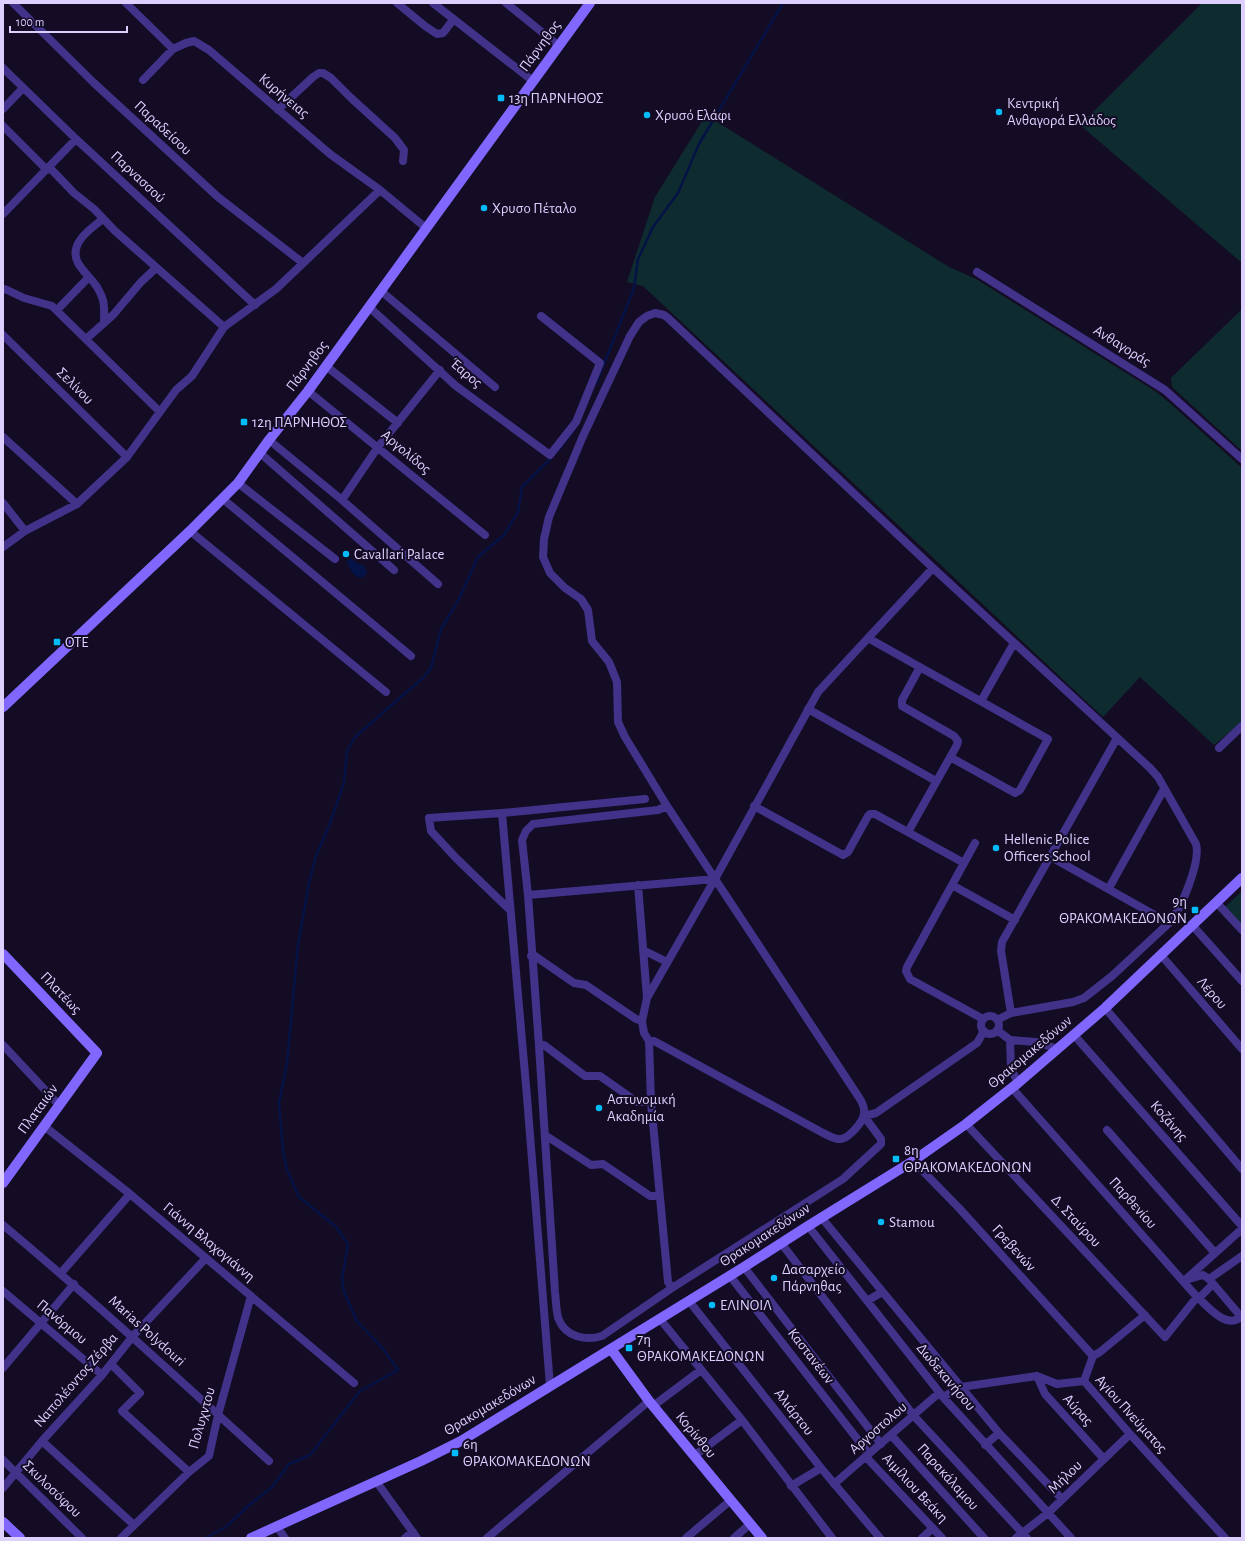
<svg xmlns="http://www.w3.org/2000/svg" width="1245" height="1541" font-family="'Alegreya Sans',sans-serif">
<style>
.green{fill:#0e2c30}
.water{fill:#041246}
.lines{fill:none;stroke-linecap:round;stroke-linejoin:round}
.stream{stroke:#041246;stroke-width:2.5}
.street{stroke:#423289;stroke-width:8}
.secondary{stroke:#8267ff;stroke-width:10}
.poi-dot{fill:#00bcfb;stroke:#140c25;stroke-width:1.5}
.labels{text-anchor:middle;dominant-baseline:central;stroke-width:4;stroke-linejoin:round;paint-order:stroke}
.street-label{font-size:15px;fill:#ddd0ff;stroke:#140c25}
.poi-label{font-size:15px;fill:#ddd0ff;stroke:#140c25;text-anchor:start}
</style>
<rect width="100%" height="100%" fill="#140c25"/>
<path class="green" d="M1202,3H1242V263L1080,125Z
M706,115L949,267L976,279L1155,391L1172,405L1242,468V722L1214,745L1140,677L1103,717L643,286L627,282L655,197Z
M1242,309V451L1172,387L1171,378Z
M1242,891V927L1225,907Z"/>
<path class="water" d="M351,558L358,564L364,565L367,572C362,587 348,570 347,561Z"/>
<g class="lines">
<path class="stream" d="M596,384L634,288L638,259L653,227L678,193L699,144L783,3
M558,451L574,430
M205,1538L226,1527L248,1506L272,1487L289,1464L310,1455L360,1391L398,1370L384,1350L357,1321L344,1292L342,1279L348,1244L336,1227L299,1197L287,1170L283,1150L279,1103L287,1063L298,945L309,883L316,856L329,826L344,783L347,751L355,737L424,677L431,668L441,629L459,599L478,557L504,535L518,512L522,487L551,458"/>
<path class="street" d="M13,3L94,83L218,197L303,263
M126,3L173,49L186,43L194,41L209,50L330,154L380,190L426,228
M397,3L425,26L437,34L443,33L453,20
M433,3L533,81
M506,3L559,46
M3,68L76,139L255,305
M143,80L173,49
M3,109L23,88
M278,110L285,103L313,77L319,73H323L331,78L350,97L395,138L404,150L403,161
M3,126L47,170
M49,167L74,193L94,209L115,231L224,327
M3,214L76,139
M103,219C90,229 68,244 78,263C83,272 92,279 97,287C106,302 104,308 104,323
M977,272L1165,390L1242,459
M3,290L5,289L24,298L52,306L160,412
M381,291L495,387
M369,307L456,386L550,455L576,422L600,363L541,316
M57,310L89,277
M3,335L127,457
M86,339L113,315L141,282L156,268
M326,366L398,423
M308,391L485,535
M3,437L77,504
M269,440L342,500L438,584
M260,453L394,570
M238,483L335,559
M223,499L411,656
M342,500L378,447L440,370
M3,503L25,531
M190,531L386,692
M3,547L25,531L77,504L127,457L176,390L192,376L224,327L276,289L380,190
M868,638L1048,739L1020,790L1015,793L950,757
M981,701L1014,643
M808,709L936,781
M1219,748L1242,726
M667,806L658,810L533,824L526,831L522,840L528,895L539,1046L555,1292C556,1299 556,1314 559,1320C566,1337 586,1341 602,1336L672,1288L843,1179L881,1144V1139L864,1116L876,1113L977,1043L984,1031
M754,806L843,855L848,852L868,816L870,814H875L964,863
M502,813L429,818L431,831L456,858L510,910
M908,832L957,745L958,741L954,736L902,706V700L920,667
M975,843L907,967L906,971L910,979L983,1019
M1051,857L1169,923
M638,885L647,998L642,1021L644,1033L649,1041L651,1102L668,1282L672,1288
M952,885L1015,920
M1109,888L1164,789
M528,895L715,879
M1217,903L1242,930
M1193,926L1242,981
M643,950L667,962
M1161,955L1242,1049
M531,956H535L574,983L586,985L636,1019L642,1021
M647,998L715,879L818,692L933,568
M1105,1008L1242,1169
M981 1025a9 9 0 1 1 18 0a9 9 0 1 1-18 0Z
M997,1020L1011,1013L1001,951L1002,942L1117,738
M997,1030L1010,1040L1036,1042L1058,1049
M1074,1035L1242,1226
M1010,1040L1011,1068L1018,1083
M649,1041H654L823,1133C828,1135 835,1140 841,1139C849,1138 863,1122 864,1114C865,1108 863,1104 860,1099L715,879L667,806L625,737L618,722L617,682L609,662L592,641L588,610L581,599L565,588L550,573L543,557L544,539L549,517L583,436L630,336L639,322L647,316L655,313L664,315L668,318L933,568L1150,768L1158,777L1196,844C1201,861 1181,910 1169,923L1112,976L1084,998L1073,1002L1011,1013
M3,1045L59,1105
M539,1046L544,1045L585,1076H600L637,1102H651
M1012,1088L1197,1297C1208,1306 1226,1330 1241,1317
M966,1124L1165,1337L1197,1297
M44,1126L130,1194L354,1383
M1107,1130L1215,1253
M545,1136L548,1137L591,1165L603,1164L650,1196H659
M913,1161L959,1208L1093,1356
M821,1217L999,1433L1062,1499
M3,1225C94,1301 181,1381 269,1461
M808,1226L943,1397L1071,1538
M781,1243L914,1416L1027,1538
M744,1267L881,1444
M61,1273L130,1194
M730,1276L869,1454
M1189,1279L1203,1275L1209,1279L1242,1256
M1209,1279L1242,1318
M1184,1281L1242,1229
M3,1291L102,1375
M1199,1298L1213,1284
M689,1301L821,1468L880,1538
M867,1301L882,1292
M660,1319L742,1420L832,1538
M111,1364L140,1393L122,1411L189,1472
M3,1368L74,1284
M1037,1376L1045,1394L1104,1459
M1084,1381L1130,1434L1225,1538
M1084,1381L1093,1356L1100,1352L1145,1315
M550,1386L527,1097L502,813L645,799
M943,1397L961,1387L1037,1376L1057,1384L1084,1381
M653,1406L701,1370
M891,1435L984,1538
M42,1441L134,1525
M985,1445L999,1433
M694,1456L742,1420
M866,1457L942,1538
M3,1460L82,1538
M376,1481L417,1538
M834,1484L939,1393
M791,1486L821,1468
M3,1488L42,1441L102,1375L133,1336L206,1258
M277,1527L285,1538
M121,1538L189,1472L209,1456L218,1415L251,1296
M405,1538L413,1532
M487,1538L649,1401
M686,1538L731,1500
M734,1538L750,1524
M922,1538L933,1528
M1016,1538L1048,1513L1130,1434"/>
<path class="secondary" d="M3,707L190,531L238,483L269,440L308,391L590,3
M3,954L97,1053L3,1183
M611,1349L649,1401L762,1538
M3,1522L20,1538
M251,1538L421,1461L461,1441L744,1267L808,1226L913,1161L966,1124L1018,1083L1105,1008L1242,878"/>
</g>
<g class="poi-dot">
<rect x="497" y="94" width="8" height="8" rx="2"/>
<circle cx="999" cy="112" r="4"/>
<circle cx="647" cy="115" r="4"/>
<circle cx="484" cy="208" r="4"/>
<rect x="240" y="418" width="8" height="8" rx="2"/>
<circle cx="346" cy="554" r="4"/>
<rect x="53" y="638" width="8" height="8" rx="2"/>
<circle cx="996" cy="848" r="4"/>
<rect x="1191" y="906" width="8" height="8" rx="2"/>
<circle cx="599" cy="1108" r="4"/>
<rect x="892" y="1155" width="8" height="8" rx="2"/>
<circle cx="881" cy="1222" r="4"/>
<circle cx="774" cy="1278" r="4"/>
<circle cx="712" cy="1305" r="4"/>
<rect x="625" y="1344" width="8" height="8" rx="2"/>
<rect x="451" y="1449" width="8" height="8" rx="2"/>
</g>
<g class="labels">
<g class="street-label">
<text transform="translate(540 46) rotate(-54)">Πάρνηθος</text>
<text transform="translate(284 96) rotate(40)">Κυρήνειας</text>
<text transform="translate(163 128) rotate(43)">Παραδείσου</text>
<text transform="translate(138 177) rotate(43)">Παρνασσού</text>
<text transform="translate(1122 346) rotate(32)">Ανθαγοράς</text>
<text transform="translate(307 366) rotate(-53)">Πάρνηθος</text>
<text transform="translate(466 373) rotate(40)">Έαρος</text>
<text transform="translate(75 386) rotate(45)">Σελίνου</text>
<text transform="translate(406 452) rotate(40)">Αργολίδος</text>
<text transform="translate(61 993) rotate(46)">Πλατέως</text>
<text transform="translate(1212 993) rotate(49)">Λέρου</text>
<text transform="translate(1030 1052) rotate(-40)">Θρακομακεδόνων</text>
<text transform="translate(38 1109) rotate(-54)">Πλαταιών</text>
<text transform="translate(1169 1121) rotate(49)">Κοζάνης</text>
<text transform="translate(1133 1203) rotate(48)">Παρθενίου</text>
<text transform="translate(1076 1221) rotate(47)">Δ. Σταύρου</text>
<text transform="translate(765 1235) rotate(-33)">Θρακομακεδόνων</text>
<text transform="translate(209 1242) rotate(40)">Γιάννη Βλαχογιάννη</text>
<text transform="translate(1014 1248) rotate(48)">Γρεβενών</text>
<text transform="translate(62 1322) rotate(40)">Πανόρμου</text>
<text transform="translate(147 1331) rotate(42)">Marias Polydouri</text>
<text transform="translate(811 1356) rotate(52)">Καστανέων</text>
<text transform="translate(946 1377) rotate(50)">Δωδεκανήσου</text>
<text transform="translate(76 1380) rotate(-49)">Ναπολέοντος Ζέρβα</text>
<text transform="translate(490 1405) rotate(-31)">Θρακομακεδόνων</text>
<text transform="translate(1078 1410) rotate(48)">Αύρας</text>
<text transform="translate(794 1412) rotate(52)">Αλιάρτου</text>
<text transform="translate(1131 1414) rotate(48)">Αγίου Πνεύματος</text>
<text transform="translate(202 1418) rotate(-74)">Πολυχντου</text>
<text transform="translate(878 1428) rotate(-41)">Αργοστολου</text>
<text transform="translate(696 1435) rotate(51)">Κορίνθου</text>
<text transform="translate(948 1477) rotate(48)">Παρακάλαμου</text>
<text transform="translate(1065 1477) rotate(-44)">Μήλου</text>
<text transform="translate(915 1488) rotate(47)">Αιμίλιου Βεάκη</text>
<text transform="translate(52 1489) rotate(44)">Σκυλοσόφου</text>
</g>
<g class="poi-label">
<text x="509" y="98">13η ΠΑΡΝΗΘΟΣ</text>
<text x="1007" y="103">Κεντρική<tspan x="1007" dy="17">Ανθαγορά Ελλάδος</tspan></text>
<text x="655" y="115">Χρυσό Ελάφι</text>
<text x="492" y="208">Χρυσο Πέταλο</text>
<text x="252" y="422">12η ΠΑΡΝΗΘΟΣ</text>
<text x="354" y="554">Cavallari Palace</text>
<text x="65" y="642">ΟΤΕ</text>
<text x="1004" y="839">Hellenic Police<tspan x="1004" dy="17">Officers School</tspan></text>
<text x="1187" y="901" text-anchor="end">9η<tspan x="1187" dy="17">ΘΡΑΚΟΜΑΚΕΔΟΝΩΝ</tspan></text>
<text x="607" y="1099">Αστυνομική<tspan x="607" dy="17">Ακαδημία</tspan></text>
<text x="904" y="1150">8η<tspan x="904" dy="17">ΘΡΑΚΟΜΑΚΕΔΟΝΩΝ</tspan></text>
<text x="889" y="1222">Stamou</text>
<text x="782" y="1269">Δασαρχείο<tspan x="782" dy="17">Πάρνηθας</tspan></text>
<text x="720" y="1305">ΕΛΙΝΟΙΛ</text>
<text x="637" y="1339">7η<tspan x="637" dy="17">ΘΡΑΚΟΜΑΚΕΔΟΝΩΝ</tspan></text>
<text x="463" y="1444">6η<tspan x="463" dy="17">ΘΡΑΚΟΜΑΚΕΔΟΝΩΝ</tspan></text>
</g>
</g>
<rect width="1245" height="1541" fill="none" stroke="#ddd0ff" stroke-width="8"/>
<path d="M10 26v6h117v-6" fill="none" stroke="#ddd0ff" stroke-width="2"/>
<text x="16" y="26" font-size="12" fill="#ddd0ff" stroke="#140c25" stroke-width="3" paint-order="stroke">100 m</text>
</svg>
